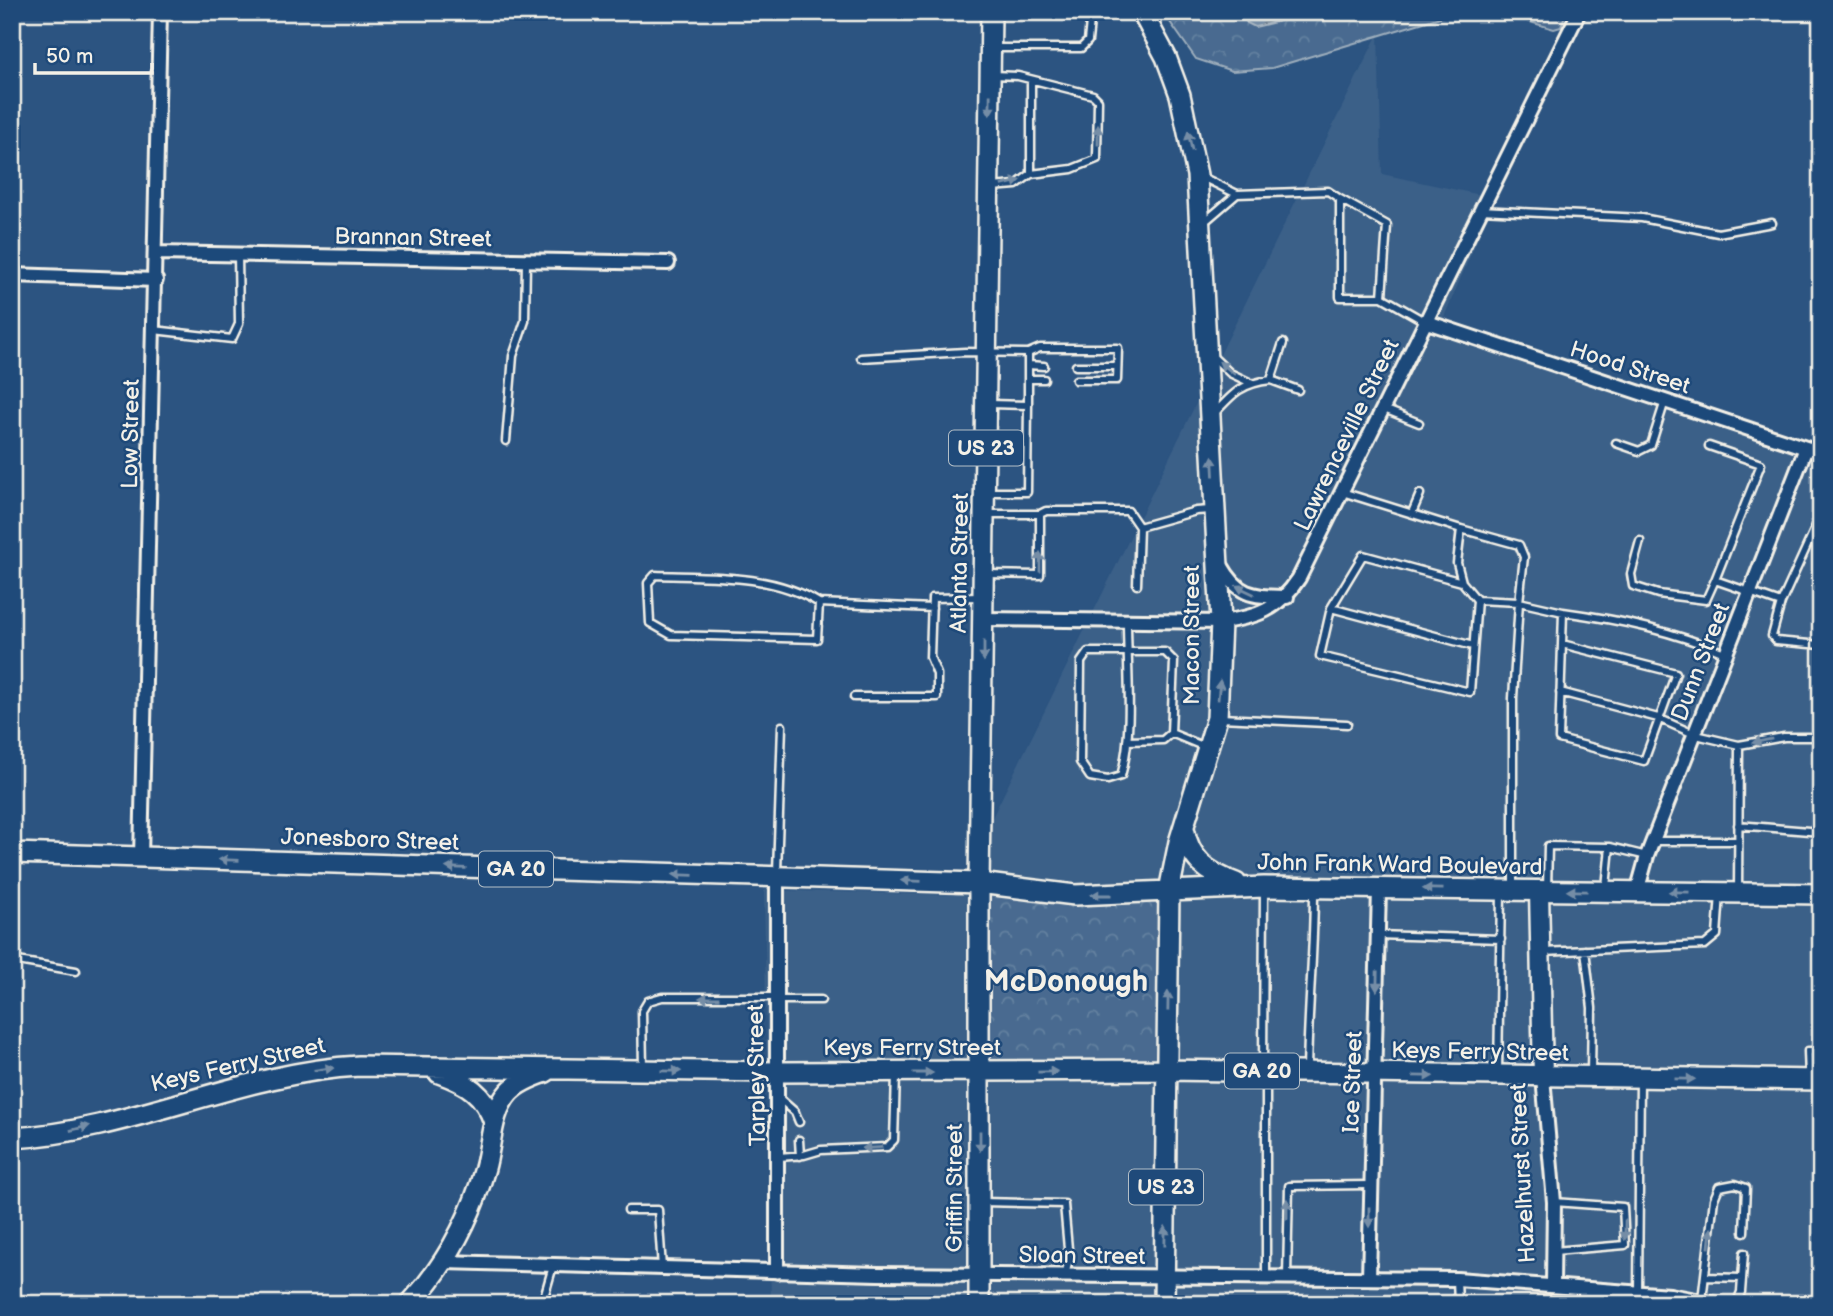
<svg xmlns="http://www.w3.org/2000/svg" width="1833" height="1316" font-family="'Balsamiq Sans',sans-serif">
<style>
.built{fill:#3b6088}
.forest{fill:url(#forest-crowns);stroke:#9eaebc;stroke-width:2}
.water{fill:url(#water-waves);stroke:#a7b4c0;stroke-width:2}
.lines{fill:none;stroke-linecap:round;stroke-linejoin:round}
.lane-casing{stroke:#f4f1e8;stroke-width:11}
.street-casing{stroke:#f4f1e8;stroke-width:18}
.secondary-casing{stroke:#f4f1e8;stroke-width:23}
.primary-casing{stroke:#f4f1e8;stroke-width:24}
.lane{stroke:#1f4a7a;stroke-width:6}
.street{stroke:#1f4a7a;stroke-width:12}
.secondary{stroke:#1f4a7a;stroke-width:18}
.primary{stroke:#1f4a7a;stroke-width:19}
.oneway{fill:#748da6}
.labels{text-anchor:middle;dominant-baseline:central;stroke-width:5;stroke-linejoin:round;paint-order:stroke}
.shield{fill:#1f4a7a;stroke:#b4bfc7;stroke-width:2}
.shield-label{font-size:21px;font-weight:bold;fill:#f4f1e8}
.street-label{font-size:23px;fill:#f4f1e8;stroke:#1f4a7a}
.district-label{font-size:30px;font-weight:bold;fill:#f4f1e8;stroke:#1f4a7a}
</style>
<defs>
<pattern id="forest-crowns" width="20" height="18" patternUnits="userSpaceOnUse" patternTransform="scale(1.75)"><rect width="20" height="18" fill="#496b90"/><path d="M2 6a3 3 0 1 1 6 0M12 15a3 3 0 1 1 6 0" fill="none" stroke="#6481a0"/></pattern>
<pattern id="water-waves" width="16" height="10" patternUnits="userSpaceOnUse" patternTransform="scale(1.75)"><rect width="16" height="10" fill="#738ca6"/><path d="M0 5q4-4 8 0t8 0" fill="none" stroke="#647484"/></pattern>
</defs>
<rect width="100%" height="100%" fill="#2c5481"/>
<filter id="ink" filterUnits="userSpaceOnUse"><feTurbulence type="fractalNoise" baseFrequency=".0143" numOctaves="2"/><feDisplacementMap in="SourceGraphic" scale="14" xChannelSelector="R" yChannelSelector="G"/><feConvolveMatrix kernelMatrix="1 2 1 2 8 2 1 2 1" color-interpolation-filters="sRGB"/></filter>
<g filter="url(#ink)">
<path class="built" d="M1378,34L1382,174L1495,198L1441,324L1821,456V1304H771L764,890L954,895Z"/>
<path class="forest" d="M1163,12H1457L1272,68L1232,71L1196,59Z
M1496,12H1566L1561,27L1554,29Z
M979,883L1169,891L1167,1070L980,1073Z"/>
<path class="water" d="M1241,12H1318L1255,27L1247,23Z"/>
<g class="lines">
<defs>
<path id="lane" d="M992,48H1081L1088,41L1091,12
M992,75L1018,76L1093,95L1098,100L1097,159L1072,169L1031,174L1016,185L992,187
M1031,81V174
M1200,176L1237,194L1202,224
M1237,194L1328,191L1340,199V297H1382L1387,225L1340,199
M1481,210L1642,218L1718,233L1772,223
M1382,297L1426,322
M154,330L232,339L239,324L238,254
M1028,353L1040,348H1118L1117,380H1076
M1211,355L1230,373L1249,382
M861,358L965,352L1028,353V405
M1028,365L1044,366
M1076,366H1117
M1028,379H1044
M1271,380L1298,390
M1384,409L1419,423
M1214,414C1233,393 1242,383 1271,380L1283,343
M506,441L513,356L525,321L526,262
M1616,443L1639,451L1651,445L1665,401
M1709,446L1761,464L1715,580L1781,603
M988,492H1027L1028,405L990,404
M1342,492L1461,529L1457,563L1462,582L1363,555L1331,608L1320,656L1470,692L1477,600L1519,602L1513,698V888
M1412,513L1420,494
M986,514H1040V575L987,574
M1040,514L1046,511H1128L1139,527L1137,585
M1821,515L1781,603L1772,636L1776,641L1821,645
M1139,527L1196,511L1211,510
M1461,529L1519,545L1524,557L1519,602L1563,612L1559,739L1644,761L1676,673L1562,644
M1640,541L1631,574L1633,586L1658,594L1706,600L1715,580
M1462,582L1477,600
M819,603C771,573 709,577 655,575L648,583L650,623L671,635L817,639L819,603L932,608
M1331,608L1473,646
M1563,612C1621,620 1673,631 1727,654
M1560,692L1658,718L1696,735L1739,745L1738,892
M854,697H937V674L930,657L932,598L979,597
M1220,718L1347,724
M1171,733L1205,747
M1127,741L1163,740L1171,733L1174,661L1165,652H1088L1081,662L1080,762L1090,777L1108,780L1121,776C1134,731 1127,669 1127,621
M1739,745L1784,737H1821
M1738,825L1821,832
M1653,841H1737
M777,872L782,726
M1606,887L1610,847
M1547,889L1548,846L1610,847L1647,856
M1377,935L1501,939
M1585,950L1592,1008L1591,1074
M1542,952L1705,945L1717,935L1720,894
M12,960L76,971
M777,1000H821
M1263,1067L1264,889
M643,1068L642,1011L648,1001L662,997H777
M1307,1071C1308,1010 1314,951 1314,890
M1498,1072L1501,894
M1266,1073V1277
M1809,1078L1808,1051H1821
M779,1098L795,1112L799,1122
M799,1140L800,1156
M779,1157L804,1155L821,1150L887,1147L894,1140L896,1075
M982,1202L1064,1204L1069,1260L1065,1275
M628,1210H658L662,1268
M1554,1251L1625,1245L1623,1207L1554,1202
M1287,1277L1289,1186L1370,1185
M1705,1277L1742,1278
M1457,1279L1458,1304
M1638,1292L1640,1079
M1702,1300L1714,1199L1719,1187L1735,1184L1746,1188L1744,1232
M542,1304L553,1266
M1736,1304L1741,1292L1744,1253"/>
<path id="street" d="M157,253L668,263
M12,275L156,280
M1427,322L1821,453
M1221,565C1239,597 1252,596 1287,597
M983,619L1221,622C1258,617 1278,610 1299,578L1579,12
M141,858L160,12
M777,878V1272
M1637,892L1647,856L1806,448
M1543,1077L1554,1202L1553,1285
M444,1262L878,1274L1457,1279L1670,1295L1717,1304
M1369,1278L1379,889"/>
<path id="secondary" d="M1539,891L1543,1077"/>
<path id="primary" d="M1142,12L1166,57L1180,95L1197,175L1221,622L1217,718L1179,842L1169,891L1164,1304
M1184,828C1189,859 1207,873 1236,883
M12,853L979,883L1075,895L1264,887L1821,894
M439,1073C467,1083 484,1093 494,1122
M12,1138C129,1132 241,1072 359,1066L779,1072L1167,1070L1821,1080
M410,1304C446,1265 471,1218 485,1168C492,1143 491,1112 509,1092C518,1082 534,1076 546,1072
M979,1304V883L991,12"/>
</defs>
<use href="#lane" class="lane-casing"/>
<use href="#street" class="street-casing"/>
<use href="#secondary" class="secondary-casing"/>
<use href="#primary" class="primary-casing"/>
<use href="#lane" class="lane"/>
<use href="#street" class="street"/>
<use href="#secondary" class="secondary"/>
<use href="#primary" class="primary"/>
</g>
<defs><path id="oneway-solid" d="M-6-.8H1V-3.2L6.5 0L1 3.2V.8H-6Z" transform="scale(1.75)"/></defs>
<g class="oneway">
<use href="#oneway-solid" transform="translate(990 105) rotate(91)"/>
<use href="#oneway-solid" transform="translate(1098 135) rotate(-90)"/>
<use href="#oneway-solid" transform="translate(1190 141) rotate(-102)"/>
<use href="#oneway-solid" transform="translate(1011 183) rotate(-15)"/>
<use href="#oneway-solid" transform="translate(1227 368) rotate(-141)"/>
<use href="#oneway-solid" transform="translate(1213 466) rotate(-93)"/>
<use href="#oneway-solid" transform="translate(1040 562) rotate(-90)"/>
<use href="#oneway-solid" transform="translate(1245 590) rotate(-154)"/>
<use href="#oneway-solid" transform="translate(984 651) rotate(90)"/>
<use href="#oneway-solid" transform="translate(1219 690) rotate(-84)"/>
<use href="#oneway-solid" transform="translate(1762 741) rotate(169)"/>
<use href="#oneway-solid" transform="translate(229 860) rotate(-178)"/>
<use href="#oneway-solid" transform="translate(456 868) rotate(-178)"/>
<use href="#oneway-solid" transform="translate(683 875) rotate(-178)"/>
<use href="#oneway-solid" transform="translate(911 881) rotate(-178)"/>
<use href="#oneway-solid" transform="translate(1433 889) rotate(-179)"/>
<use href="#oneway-solid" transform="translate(1577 891) rotate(-179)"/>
<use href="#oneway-solid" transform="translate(1679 892) rotate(-179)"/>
<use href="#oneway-solid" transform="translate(1101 895) rotate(180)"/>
<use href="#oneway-solid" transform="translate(1377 981) rotate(91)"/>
<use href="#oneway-solid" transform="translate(709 998) rotate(180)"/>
<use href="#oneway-solid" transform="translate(1168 1001) rotate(-89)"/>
<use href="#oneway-solid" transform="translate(324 1069) rotate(-8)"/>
<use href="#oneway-solid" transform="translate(671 1071) rotate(1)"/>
<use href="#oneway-solid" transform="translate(1048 1072) rotate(-1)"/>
<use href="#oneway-solid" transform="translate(923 1073)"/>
<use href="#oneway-solid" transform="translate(1423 1076) rotate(1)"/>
<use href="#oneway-solid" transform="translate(1685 1079) rotate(1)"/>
<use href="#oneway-solid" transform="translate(80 1128) rotate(-14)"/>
<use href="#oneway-solid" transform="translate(980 1141) rotate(90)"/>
<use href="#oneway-solid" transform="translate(872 1148) rotate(177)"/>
<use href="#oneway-solid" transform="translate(1287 1209) rotate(-90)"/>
<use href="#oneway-solid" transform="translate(1369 1217) rotate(90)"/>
<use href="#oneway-solid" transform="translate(1625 1230) rotate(91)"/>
<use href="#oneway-solid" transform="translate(1165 1236) rotate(-89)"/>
<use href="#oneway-solid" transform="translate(1710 1238) rotate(-84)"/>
</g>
</g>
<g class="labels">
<g class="shield">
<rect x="949" y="430.5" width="74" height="35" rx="5"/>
<rect x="479" y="851.5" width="74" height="35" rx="5"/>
<rect x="1225" y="1053.5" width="74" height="35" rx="5"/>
<rect x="1129" y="1169.5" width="74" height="35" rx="5"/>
</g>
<g class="shield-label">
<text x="986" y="448">US 23</text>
<text x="516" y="869">GA 20</text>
<text x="1262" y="1071">GA 20</text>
<text x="1166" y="1187">US 23</text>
</g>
<g class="street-label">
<text transform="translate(413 238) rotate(1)">Brannan Street</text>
<text transform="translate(1630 368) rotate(18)">Hood Street</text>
<text transform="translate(131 434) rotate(-89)">Low Street</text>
<text transform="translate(1347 435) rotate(-64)">Lawrenceville Street</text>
<text transform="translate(960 563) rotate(-89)">Atlanta Street</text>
<text transform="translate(1192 635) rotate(-90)">Macon Street</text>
<text transform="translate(1701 662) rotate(-69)">Dunn Street</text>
<text transform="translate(370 840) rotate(2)">Jonesboro Street</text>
<text transform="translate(1400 865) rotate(1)">John Frank Ward Boulevard</text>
<text x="912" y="1048">Keys Ferry Street</text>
<text transform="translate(1480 1052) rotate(1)">Keys Ferry Street</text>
<text transform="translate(238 1065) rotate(-13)">Keys Ferry Street</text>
<text transform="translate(757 1075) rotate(-91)">Tarpley Street</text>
<text transform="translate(1353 1082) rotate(-88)">Ice Street</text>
<text transform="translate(1523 1173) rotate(-93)">Hazelhurst Street</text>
<text transform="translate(955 1188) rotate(-90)">Griffin Street</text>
<text transform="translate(1082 1256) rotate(1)">Sloan Street</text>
</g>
<g class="district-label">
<text x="1066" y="982">McDonough</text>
</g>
</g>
<rect width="1833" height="1316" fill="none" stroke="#1f4a7a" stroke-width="42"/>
<rect x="21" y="21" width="1791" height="1274" fill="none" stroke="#f4f1e8" stroke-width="2.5" filter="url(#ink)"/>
<path d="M35 63v10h117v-10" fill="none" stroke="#f4f1e8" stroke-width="3.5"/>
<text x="46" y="63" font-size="21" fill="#f4f1e8" stroke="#1f4a7a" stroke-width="5" paint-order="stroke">50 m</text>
</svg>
